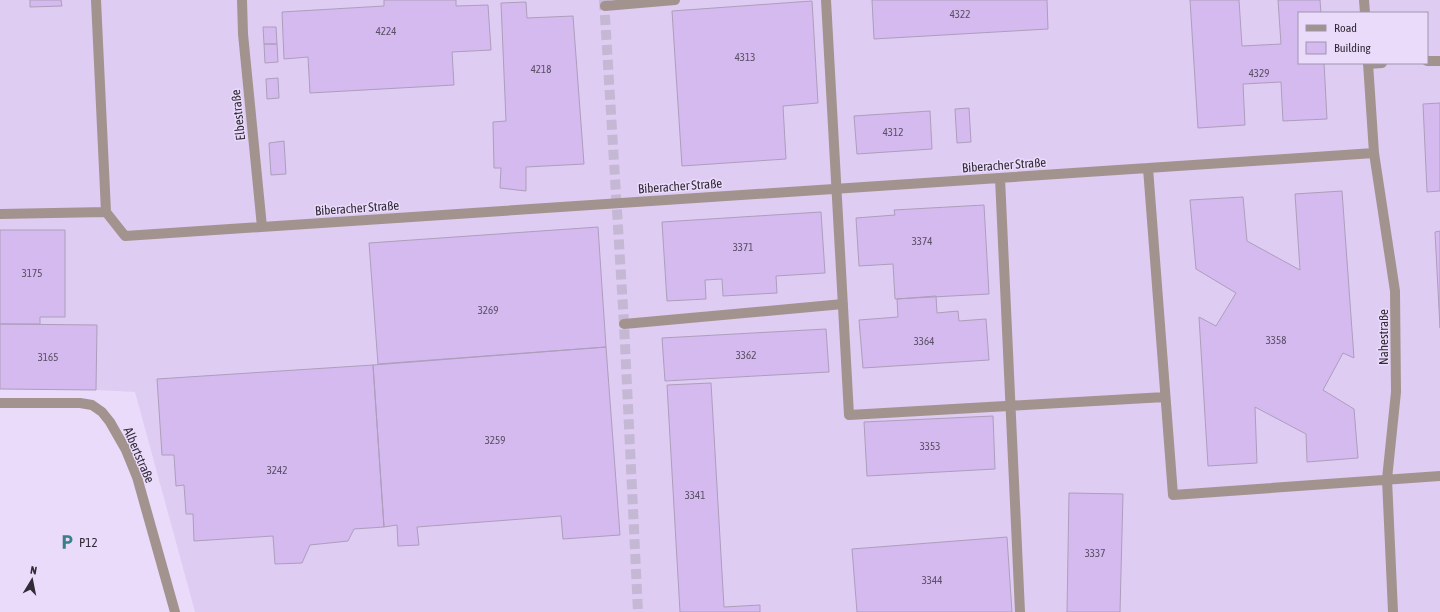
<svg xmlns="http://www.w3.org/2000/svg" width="1440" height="612" font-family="'Asap Condensed',sans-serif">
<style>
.built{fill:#dfccf3;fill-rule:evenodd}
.building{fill:#d4baee;stroke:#ad9ebc}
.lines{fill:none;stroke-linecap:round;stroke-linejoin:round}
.minor-tunnel{stroke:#c5b8d4;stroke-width:10;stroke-dasharray:10 5;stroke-linecap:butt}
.minor{stroke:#a3938f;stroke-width:10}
.labels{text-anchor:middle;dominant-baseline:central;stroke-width:3;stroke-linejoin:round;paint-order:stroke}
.number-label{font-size:11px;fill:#5a4f65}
.street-label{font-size:13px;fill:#312b37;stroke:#eadbfb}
.poi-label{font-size:13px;fill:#312b37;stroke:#eadbfb;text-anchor:start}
</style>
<rect width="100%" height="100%" fill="#eadbfb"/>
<path class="built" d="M0,0H1440V612H195L135,392L96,390L0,389ZM1299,13H1427V63H1299Z"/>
<path class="building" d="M30,0H61L62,6L30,7Z
M384,0H456V6L488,5L491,50L452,52L454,85L310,93L308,57L284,59L282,12L384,6Z
M872,0H1047L1048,29L874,39Z
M1190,0H1239L1242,46L1281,44L1278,0H1320L1321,13H1299V63H1324L1327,119L1283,121L1281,82L1243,84L1245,125L1198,128Z
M812,1L818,103L783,106L786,159L682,166L672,11Z
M526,2L527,18L573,16L584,164L526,167V191L500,188L501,168H494L493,122L506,121L501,3Z
M263,27H276L277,44H264Z
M264,44H277L278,62L265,63Z
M278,78L279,98L267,99L266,79Z
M1440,103V191L1427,192L1423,104Z
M969,108L971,142L957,143L955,109Z
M930,111L932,149L857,154L854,116Z
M284,141L286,174L271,175L269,143Z
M1342,191L1354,358L1343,353L1323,390L1354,409L1358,458L1307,462L1306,434L1255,407L1257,463L1208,466L1199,317L1216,326L1236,293L1196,269L1190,200L1243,197L1247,241L1300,270L1295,194Z
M984,205L989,294L895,299L893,264L859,266L856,218L895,215L894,210Z
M821,212L825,273L776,276L777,293L723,296L722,279L705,280L706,299L667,301L662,222Z
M598,227L606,347L378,364L369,243Z
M0,230H65V317H40V324H0Z
M1440,231V328L1435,232Z
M936,296L937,313L958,311L959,321L986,319L989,360L863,368L859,320L898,317L897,299Z
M0,324L97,325L96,390L0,389Z
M826,329L829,372L665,381L662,338Z
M606,347L620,535L563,539L561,516L417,527L419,545L398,546L397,525L384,527L373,365Z
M373,365L384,527L354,529L348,541L310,545L302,563L275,564L273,536L194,541L193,514H186L184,485L176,486L174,455H162L157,379Z
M711,383L724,607L760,605V612H680L667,385Z
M993,416L995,469L867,476L864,422Z
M1069,493L1123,494L1120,612H1067Z
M1007,537L1012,612H857L852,549Z"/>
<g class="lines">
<path class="minor-tunnel" d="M604,0L624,324L638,612"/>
<path class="minor" d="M96,0L106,212
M242,0L243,34L262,227
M826,0L849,415L1165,397
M1364,0L1365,13
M605,6L675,0
M1427,61H1440
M1368,63L1374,153L1395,291L1396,392L1387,479L1393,612
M1368,64L1382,63
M1148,168L1173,495L1440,476
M1000,178L1020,612
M0,214L106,212L125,236L1374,153
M624,324L843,304
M0,403H80L92,405L102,412L110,422L126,450L137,477L175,612"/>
</g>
<defs>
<symbol id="parking-bare" viewBox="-9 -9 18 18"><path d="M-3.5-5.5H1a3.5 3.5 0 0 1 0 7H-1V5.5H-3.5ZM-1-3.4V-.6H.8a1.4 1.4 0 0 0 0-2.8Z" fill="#387f88" stroke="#eadbfb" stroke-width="2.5" paint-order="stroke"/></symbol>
</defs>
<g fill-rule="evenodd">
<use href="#parking-bare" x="56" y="531" width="22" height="22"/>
</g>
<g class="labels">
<g class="number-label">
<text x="960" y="14">4322</text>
<text x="386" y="31">4224</text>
<text x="745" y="57">4313</text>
<text x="541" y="69">4218</text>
<text x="1259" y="73">4329</text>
<text x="893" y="132">4312</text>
<text x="922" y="241">3374</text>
<text x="743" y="247">3371</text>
<text x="32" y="273">3175</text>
<text x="488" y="310">3269</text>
<text x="1276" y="340">3358</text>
<text x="924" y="341">3364</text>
<text x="746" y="355">3362</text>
<text x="48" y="357">3165</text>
<text x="495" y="440">3259</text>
<text x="930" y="446">3353</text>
<text x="277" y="470">3242</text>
<text x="695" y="495">3341</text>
<text x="1095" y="553">3337</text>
<text x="932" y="580">3344</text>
</g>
<g class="street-label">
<text transform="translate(238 115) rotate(-96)">Elbestraße</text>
<text transform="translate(1004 165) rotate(-4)">Biberacher Straße</text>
<text transform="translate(680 186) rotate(-4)">Biberacher Straße</text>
<text transform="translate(357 208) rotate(-4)">Biberacher Straße</text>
<text transform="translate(1383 337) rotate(-90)">Nahestraße</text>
<text transform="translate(139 455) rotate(67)">Albertstraße</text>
</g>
<g class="poi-label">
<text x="79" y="542">P12</text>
</g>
</g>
<rect x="1298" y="12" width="130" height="52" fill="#eadbfb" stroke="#a095ad"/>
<rect x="1306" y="25" width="20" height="6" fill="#a3938f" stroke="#a095ad"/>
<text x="1334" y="32" font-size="12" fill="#312b37">Road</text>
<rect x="1306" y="42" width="20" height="12" fill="#d4baee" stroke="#a095ad"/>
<text x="1334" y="52" font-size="12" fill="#312b37">Building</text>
<g transform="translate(32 580) rotate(10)" stroke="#eadbfb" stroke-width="3" paint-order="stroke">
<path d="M0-3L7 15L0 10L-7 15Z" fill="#312b37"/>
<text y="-6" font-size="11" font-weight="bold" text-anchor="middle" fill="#312b37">N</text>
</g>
</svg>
